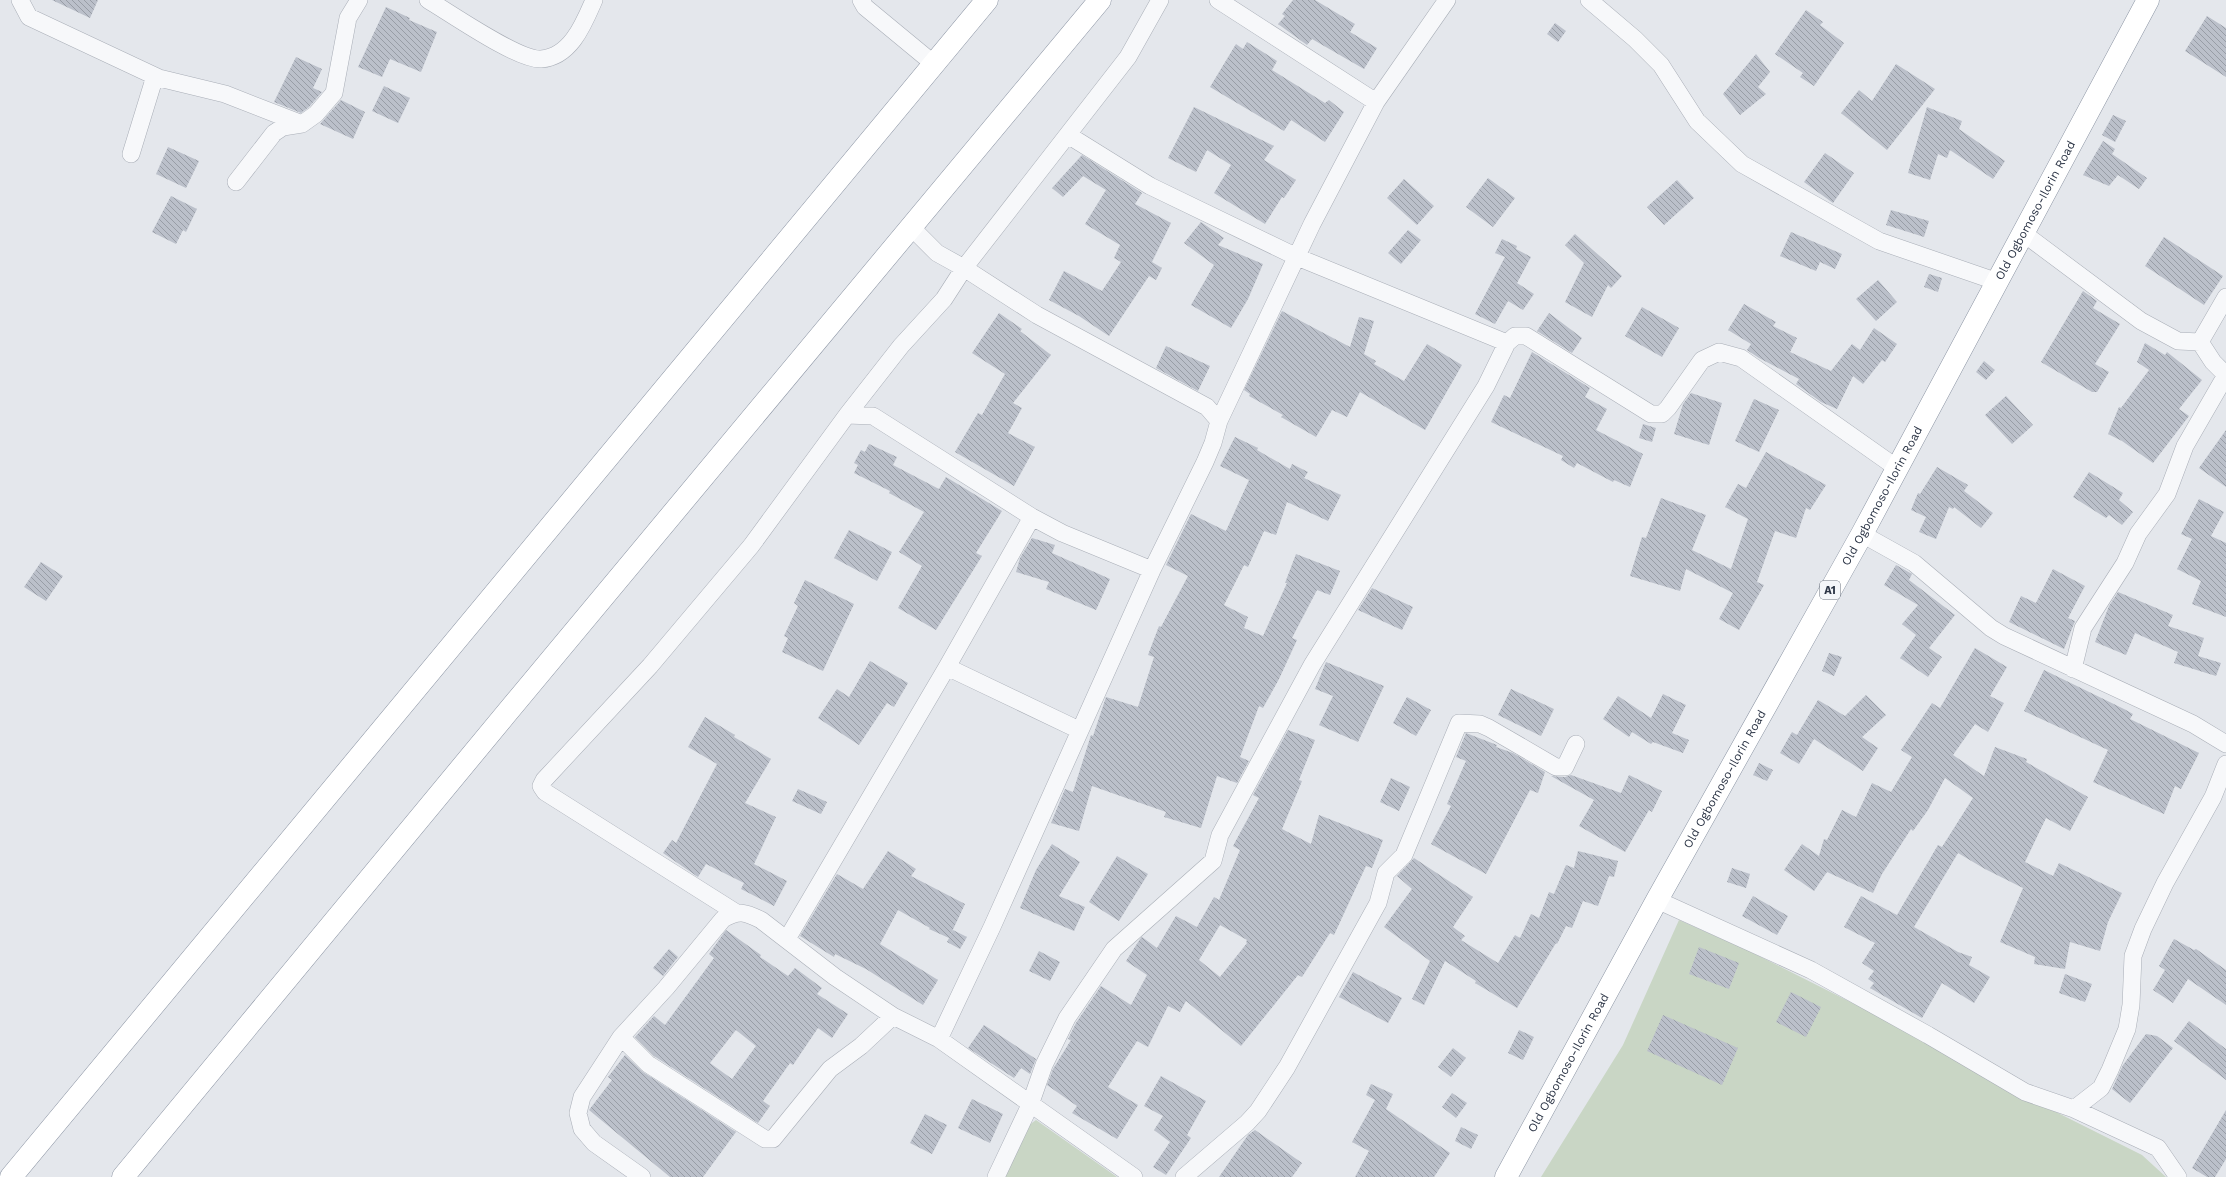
<svg xmlns="http://www.w3.org/2000/svg" width="2226" height="1177" font-family="'Work Sans',sans-serif">
<style>
.grass{fill:#c9d6c5}
.building{fill:url(#building-back-hatch);fill-rule:evenodd}
.lines{fill:none;stroke-linecap:round;stroke-linejoin:round}
.street-casing{stroke:#a9aeb7;stroke-width:18}
.highway-casing{stroke:#8b94a3;stroke-width:23}
.street{stroke:#f7f8fa;stroke-width:17}
.highway{stroke:#fff;stroke-width:22}
.labels{text-anchor:middle;dominant-baseline:central;stroke-width:3;stroke-linejoin:round;paint-order:stroke}
.shield{fill:#f4f6f9;stroke:#676e7b;stroke-width:1}
.shield-label{font-size:11px;font-weight:bold;fill:#2b3445}
.street-label{font-size:12px;fill:#2b3445;stroke:#f4f6f9}
</style>
<defs>
<pattern id="building-back-hatch" width="6" height="6" patternUnits="userSpaceOnUse"><rect width="6" height="6" fill="#bbc0ca"/><path d="M-1 5l2 2M0 0l6 6M5-1l2 2" fill="none" stroke="#989da6"/></pattern>
</defs>
<rect width="100%" height="100%" fill="#e4e7ec"/>
<path class="grass" d="M1679,920L1749,951L1894,1024L2054,1111L2142,1155L2166,1177H1541L1623,1045Z
M1036,1120L1117,1177H1003L1025,1128Z"/>
<path class="building" d="M52,0H98L90,18Z
M1293,0H1315L1355,24L1350,32L1377,48L1364,69L1312,39L1307,45L1278,24L1285,16L1282,14Z
M386,7L410,18L409,20L437,32L421,72L390,59L382,77L358,67Z
M1806,10L1823,22L1820,25L1844,43L1814,86L1800,77L1803,73L1775,54Z
M2207,16L2226,28V77L2185,51Z
M1555,23L1566,31L1558,42L1547,34Z
M1247,42L1277,61L1272,70L1325,103L1329,100L1344,112L1325,142L1291,120L1284,131L1210,87L1236,44L1243,49Z
M1756,54L1770,72L1758,87L1766,94L1740,115L1723,94Z
M296,57L322,69L313,88L322,92L309,107L301,113L274,102Z
M1896,64L1935,89L1887,150L1841,113L1859,90L1872,101Z
M384,86L410,98L398,123L372,111Z
M341,100L365,112L353,139L320,124Z
M1194,107L1274,146L1264,160L1296,180L1284,198L1282,197L1265,224L1214,193L1231,165L1207,150L1196,172L1168,158Z
M1927,107L1962,121L1959,129L2005,161L1993,179L1950,150L1947,158L1938,154L1930,180L1908,173Z
M2113,115L2126,121L2115,142L2102,135Z
M2103,141L2115,149L2112,154L2147,178L2139,189L2118,175L2109,186L2083,175Z
M168,147L199,161L186,188L156,174Z
M1825,153L1854,173L1833,203L1804,182Z
M1082,155L1142,193L1135,204L1171,223L1152,262L1162,268L1156,280L1149,276L1109,336L1079,316L1049,300L1064,271L1102,291L1121,262L1114,258L1120,245L1085,224L1106,190L1083,176L1063,197L1052,188Z
M1488,178L1515,198L1493,227L1466,207Z
M1404,179L1434,206L1417,225L1387,198Z
M1677,180L1694,198L1664,225L1647,207Z
M171,196L197,209L186,232L183,230L176,244L152,232Z
M1891,210L1929,221L1924,237L1886,225Z
M1201,222L1224,238L1218,245L1263,264L1248,299L1231,328L1191,305L1214,265L1184,243Z
M1408,230L1421,240L1401,264L1388,253Z
M1791,232L1842,254L1835,269L1820,262L1816,271L1780,256Z
M1575,234L1622,276L1611,288L1608,285L1592,317L1565,302L1584,263L1565,245Z
M2164,237L2223,276L2204,305L2145,266Z
M1502,239L1517,246L1516,249L1531,257L1517,283L1534,294L1523,310L1508,301L1495,324L1475,314L1505,257L1495,253Z
M1929,274L1942,278L1938,292L1924,287Z
M1878,280L1897,302L1876,321L1856,299Z
M2083,291L2097,301L2093,308L2120,324L2095,364L2109,372L2097,392H2092L2041,362Z
M1744,304L1776,322L1773,326L1797,338L1790,352L1831,371L1852,344L1860,350L1874,328L1897,344L1885,362L1882,360L1863,384L1853,376L1837,409L1821,402L1796,384L1799,379L1759,358L1747,350L1751,344L1728,330Z
M1642,307L1679,328L1662,357L1625,336Z
M1282,311L1350,347L1359,317L1374,321L1364,354L1376,361L1374,364L1404,381L1427,344L1462,365L1425,430L1360,392L1347,417L1332,410L1316,437L1281,417L1283,415L1249,396L1250,394L1244,390Z
M999,313L1022,329L1020,331L1051,355L1013,403L1022,408L1008,433L1035,447L1014,486L955,452L978,413L982,415L1005,374L972,353Z
M1549,313L1582,338L1572,353L1537,331Z
M2145,343L2165,355L2167,352L2202,380L2179,409L2189,416L2153,463L2122,441L2108,434L2119,407L2121,408L2149,370L2137,362Z
M1166,346L1210,366L1198,391L1156,368Z
M1532,352L1590,388L1585,397L1607,409L1596,430L1643,454L1630,487L1614,480L1613,482L1577,463L1574,468L1561,460L1563,456L1491,422L1504,395L1510,398Z
M1984,361L1995,370L1986,380L1976,372Z
M1691,393L1722,403L1709,445L1674,434L1683,404Z
M2006,396L2033,425L2012,444L1985,415Z
M1754,399L1779,410L1759,452L1735,441Z
M1643,424L1656,428L1652,442L1639,438Z
M2226,430V487L2199,468Z
M1235,437L1258,448L1257,450L1290,469L1292,464L1308,472L1304,478L1341,495L1328,521L1287,502L1276,535L1264,531L1248,567L1244,565L1224,605L1248,617L1244,628L1263,636L1287,583H1285L1296,554L1340,571L1330,595L1317,590L1292,638L1297,640L1279,679L1263,708L1259,706L1240,757L1249,761L1237,783L1217,776L1201,828L1164,817L1166,812L1092,786L1079,831L1051,823L1065,789L1073,792L1091,735L1093,736L1106,697L1138,707L1154,657L1148,655L1159,626L1161,627L1188,576L1166,565L1191,514L1226,531L1249,480L1220,466Z
M869,444L897,457L893,465L939,489L946,477L1002,511L976,553L982,556L936,630L898,608L922,566L899,552L924,512L889,493L890,491L854,473L858,465L854,463L861,450L865,452Z
M1766,452L1826,485L1810,510L1806,508L1796,538L1775,531L1757,582L1764,585L1739,630L1719,619L1733,593L1686,569L1680,591L1630,576L1642,537L1646,538L1661,498L1706,515L1692,550L1731,569L1748,519L1725,507L1738,484L1746,488Z
M1937,467L1968,485L1964,491L1993,513L1981,528L1954,507L1953,509L1949,507L1936,539L1919,532L1926,517L1911,510L1918,493L1920,494Z
M2089,472L2123,493L2119,500L2133,512L2122,525L2109,515L2106,518L2073,497Z
M2199,499L2224,512L2211,536L2226,543V617L2192,604L2201,581L2177,569L2192,539L2181,534Z
M849,530L892,552L877,581L834,558Z
M1032,538L1055,545L1052,553L1110,579L1096,610L1046,589L1049,582L1016,572L1020,558Z
M41,562L63,576L46,601L24,587Z
M1896,565L1912,574L1909,580L1955,615L1929,648L1942,657L1928,677L1900,658L1916,635L1902,624L1918,605L1884,585Z
M2053,569L2085,586L2068,618L2075,621L2064,649L2009,622L2021,596L2036,603Z
M805,580L854,604L823,671L782,652L788,638L784,636L798,606L794,603Z
M1372,588L1413,607L1402,630L1358,610Z
M2118,592L2173,615L2168,626L2204,638L2198,656L2221,663L2216,676L2174,663L2178,652L2135,633L2126,655L2095,642L2109,606Z
M1975,648L2007,667L1990,696L2004,703L1988,732L1975,724L1953,755L1984,776L1995,747L2027,759L2026,762L2088,797L2070,831L2046,818L2025,862L2053,876L2059,863L2122,893L2108,922L2100,951L2070,942L2065,969L2034,964L2035,957L2000,942L2023,888L1985,869L1958,853L1914,927L1958,952L1972,957L1969,965L1990,977L1974,1003L1942,983L1922,1018L1870,988L1874,983L1868,979L1874,971L1862,963L1875,943L1844,927L1861,896L1897,915L1938,845L1942,847L1973,798L1945,778L1928,810L1913,831L1911,829L1882,874L1873,893L1827,872L1814,891L1784,870L1802,844L1819,856L1824,839L1827,840L1842,810L1856,817L1872,783L1891,792L1912,757L1901,750L1932,703L1940,708Z
M1829,653L1842,657L1834,676L1822,671Z
M870,661L908,683L894,707L887,703L859,745L818,718L837,689L849,697Z
M1326,662L1384,686L1358,742L1319,725L1333,696L1315,689Z
M2044,670L2124,709L2133,714L2130,719L2199,753L2181,789L2175,786L2164,814L2093,782L2108,750L2024,711Z
M1511,689L1554,709L1541,736L1498,715Z
M1663,694L1686,705L1672,733L1689,740L1683,753L1653,742L1651,744L1632,732L1629,737L1603,719L1618,696L1651,718Z
M1866,695L1886,715L1862,737L1878,748L1863,771L1814,739L1799,764L1780,753L1792,732L1797,735L1818,700L1845,716Z
M1407,697L1431,710L1416,736L1393,723Z
M705,717L735,735L734,737L771,759L745,803L776,817L754,864L787,881L774,906L741,889L744,883L706,864L698,877L663,853L672,840L676,843L717,764L688,747Z
M1288,730L1315,740L1299,780L1302,781L1282,829L1311,844L1319,815L1383,840L1372,868L1366,866L1334,935L1330,933L1302,977L1298,975L1241,1046L1186,1001L1180,1012L1168,1006L1148,1047L1137,1041L1108,1087L1138,1105L1117,1139L1072,1113L1077,1106L1047,1085L1053,1069L1071,1040L1068,1039L1076,1023L1101,986L1131,1005L1147,975L1126,961L1140,939L1142,937L1157,948L1176,916L1197,927L1214,897L1219,900L1240,850L1233,846L1259,798L1253,795ZM1220,925L1247,940L1246,942L1247,943L1220,977L1199,960Z
M1466,733L1497,745L1496,747L1513,753L1545,772L1538,793L1530,790L1486,874L1431,844L1451,806L1447,804L1466,761L1456,757Z
M1759,763L1773,770L1767,781L1753,775Z
M1571,775L1621,793L1629,775L1662,791L1652,812L1649,810L1625,852L1579,826L1594,800L1551,776L1565,777Z
M1391,778L1410,787L1399,811L1380,802Z
M798,789L827,802L821,814L792,801Z
M1052,844L1080,862L1059,896L1085,907L1074,931L1020,908L1036,870Z
M888,851L916,869L911,876L965,904L949,938L929,929L930,928L898,910L880,944L938,980L923,1005L866,969L835,954L834,957L800,936L837,874L863,889Z
M1578,851L1618,861L1614,877L1609,876L1598,906L1583,901L1572,928L1566,926L1557,944L1556,943L1517,1008L1475,983L1476,981L1445,961L1424,1005L1412,999L1430,961L1384,927L1412,889L1397,876L1414,858L1473,897L1453,927L1465,936L1461,940L1498,963L1515,935L1520,938L1531,914L1539,918L1549,892L1554,894L1566,865L1574,868Z
M1117,856L1148,874L1119,921L1089,902Z
M1732,868L1750,874L1746,888L1727,882Z
M1753,896L1788,916L1777,935L1742,916Z
M726,930L761,955L760,957L788,976L795,968L822,988L817,994L848,1014L832,1038L818,1028L793,1065L790,1063L763,1101L770,1106L758,1123L654,1056L635,1037L654,1016L665,1025L714,958L709,954ZM736,1030L756,1046L732,1079L710,1063Z
M953,930L967,937L960,949L947,942Z
M2174,939L2194,950L2196,949L2226,970V1005L2188,979L2173,1003L2153,990L2165,970L2159,966Z
M1699,947L1739,963L1729,989L1689,974Z
M669,949L678,957L663,976L653,968Z
M1039,951L1060,962L1050,981L1029,971Z
M1353,972L1402,998L1388,1023L1339,997Z
M2065,974L2092,984L2085,1002L2059,993Z
M1791,992L1821,1007L1806,1037L1776,1022Z
M1663,1015L1738,1048L1722,1085L1647,1051Z
M2189,1021L2226,1049V1080L2174,1041Z
M984,1025L1036,1059L1030,1074L1021,1068L1014,1078L968,1048Z
M1519,1030L1534,1037L1523,1060L1508,1053Z
M2146,1034L2157,1036L2173,1048L2130,1103L2112,1089L2123,1065Z
M1453,1048L1466,1058L1451,1077L1438,1067Z
M625,1055L643,1072L736,1132L703,1177H670L589,1110L612,1080L608,1077Z
M1161,1076L1206,1101L1187,1135L1191,1138L1166,1175L1153,1167L1170,1142L1154,1130L1163,1116L1144,1106Z
M1371,1084L1393,1094L1386,1109L1450,1153L1434,1177H1355L1369,1151L1352,1142L1375,1100L1366,1095Z
M1452,1093L1467,1103L1456,1118L1442,1107Z
M972,1099L1003,1114L990,1143L958,1128Z
M2226,1110V1159L2215,1177H2207L2192,1168Z
M925,1114L947,1125L932,1154L910,1143Z
M1461,1127L1478,1135L1471,1149L1455,1141Z
M1255,1130L1302,1163L1292,1177H1219L1248,1135Z"/>
<g class="lines">
<defs>
<path id="street" d="M20,0L29,17L159,78L225,94L302,124
M428,0C450,13 519,61 541,59C571,57 584,23 594,0
M861,0L865,7L934,64
M1218,0L1376,102
M1589,0L1635,39L1661,65L1697,121L1742,164L1879,241L1998,282
M1068,135L1150,186L1297,257L1507,343
M131,154L155,76
M236,182L274,133L283,127L302,124L316,114L334,93L348,18L359,0
M911,227L937,253L964,268L1037,315L1207,407L1219,421
M2023,233L2141,321L2178,341L2200,342
M2200,342L2226,297
M2200,342L2213,362L2226,375
M847,415L873,416L1032,517L1062,533L1152,570
M1862,534L1914,563L1991,628L2004,636L2193,724L2226,744
M947,667L1079,730
M2073,669L2083,628L2125,563L2138,534L2167,494L2185,446L2226,375
M1657,900L1811,970L1928,1035L2025,1092L2074,1109L2158,1148L2178,1177
M735,912L545,792L541,786L544,780L650,666L751,546L847,415L901,346L944,299L964,268L1128,57L1160,0
M787,939L947,667L1032,517
M621,1037L648,1064L765,1139H773L830,1069L861,1046L893,1016
M939,1039L992,927L1152,570L1205,462L1213,443L1219,421L1312,224L1376,102L1447,0
M2074,1109L2101,1088L2110,1070L2127,1029L2131,1005L2133,956L2143,929L2165,883L2213,797L2226,764
M642,1177L594,1143L582,1129L578,1113L582,1097L621,1037L666,988L723,919C739,910 745,912 761,920L835,977L893,1016L939,1039L1134,1177
M996,1177L1030,1105L1044,1065L1067,1018L1114,949L1213,861L1220,835L1312,665L1486,386L1507,343L1515,336H1526L1651,414H1662L1668,408L1702,360L1719,352L1741,358L1897,468
M1184,1177L1247,1123L1258,1111L1287,1067L1378,903L1386,873L1404,855L1459,723L1480,724L1489,728L1556,767H1565L1576,744"/>
<g id="highway">
<path d="M11,1177L987,0"/>
<path d="M123,1177L505,715L1100,0"/>
<path id="s1" d="M1506,1177L1657,900L1862,534L2148,0"/>
</g>
</defs>
<use href="#street" class="street-casing"/>
<use href="#highway" class="highway-casing"/>
<use href="#street" class="street"/>
<use href="#highway" class="highway"/>
</g>
<g class="labels">
<rect class="shield" x="1820" y="581" width="20" height="18" rx="3"/>
<g class="shield-label">
<text x="1830" y="590">A1</text>
</g>
<g class="street-label">
<text stroke="none"><textPath href="#s1" startOffset="1102">Old Ogbomoso-Ilorin Road</textPath></text>
<text stroke="none"><textPath href="#s1" startOffset="778">Old Ogbomoso-Ilorin Road</textPath></text>
<text stroke="none"><textPath href="#s1" startOffset="454">Old Ogbomoso-Ilorin Road</textPath></text>
<text stroke="none"><textPath href="#s1" startOffset="130">Old Ogbomoso-Ilorin Road</textPath></text>
</g>
</g>
</svg>
